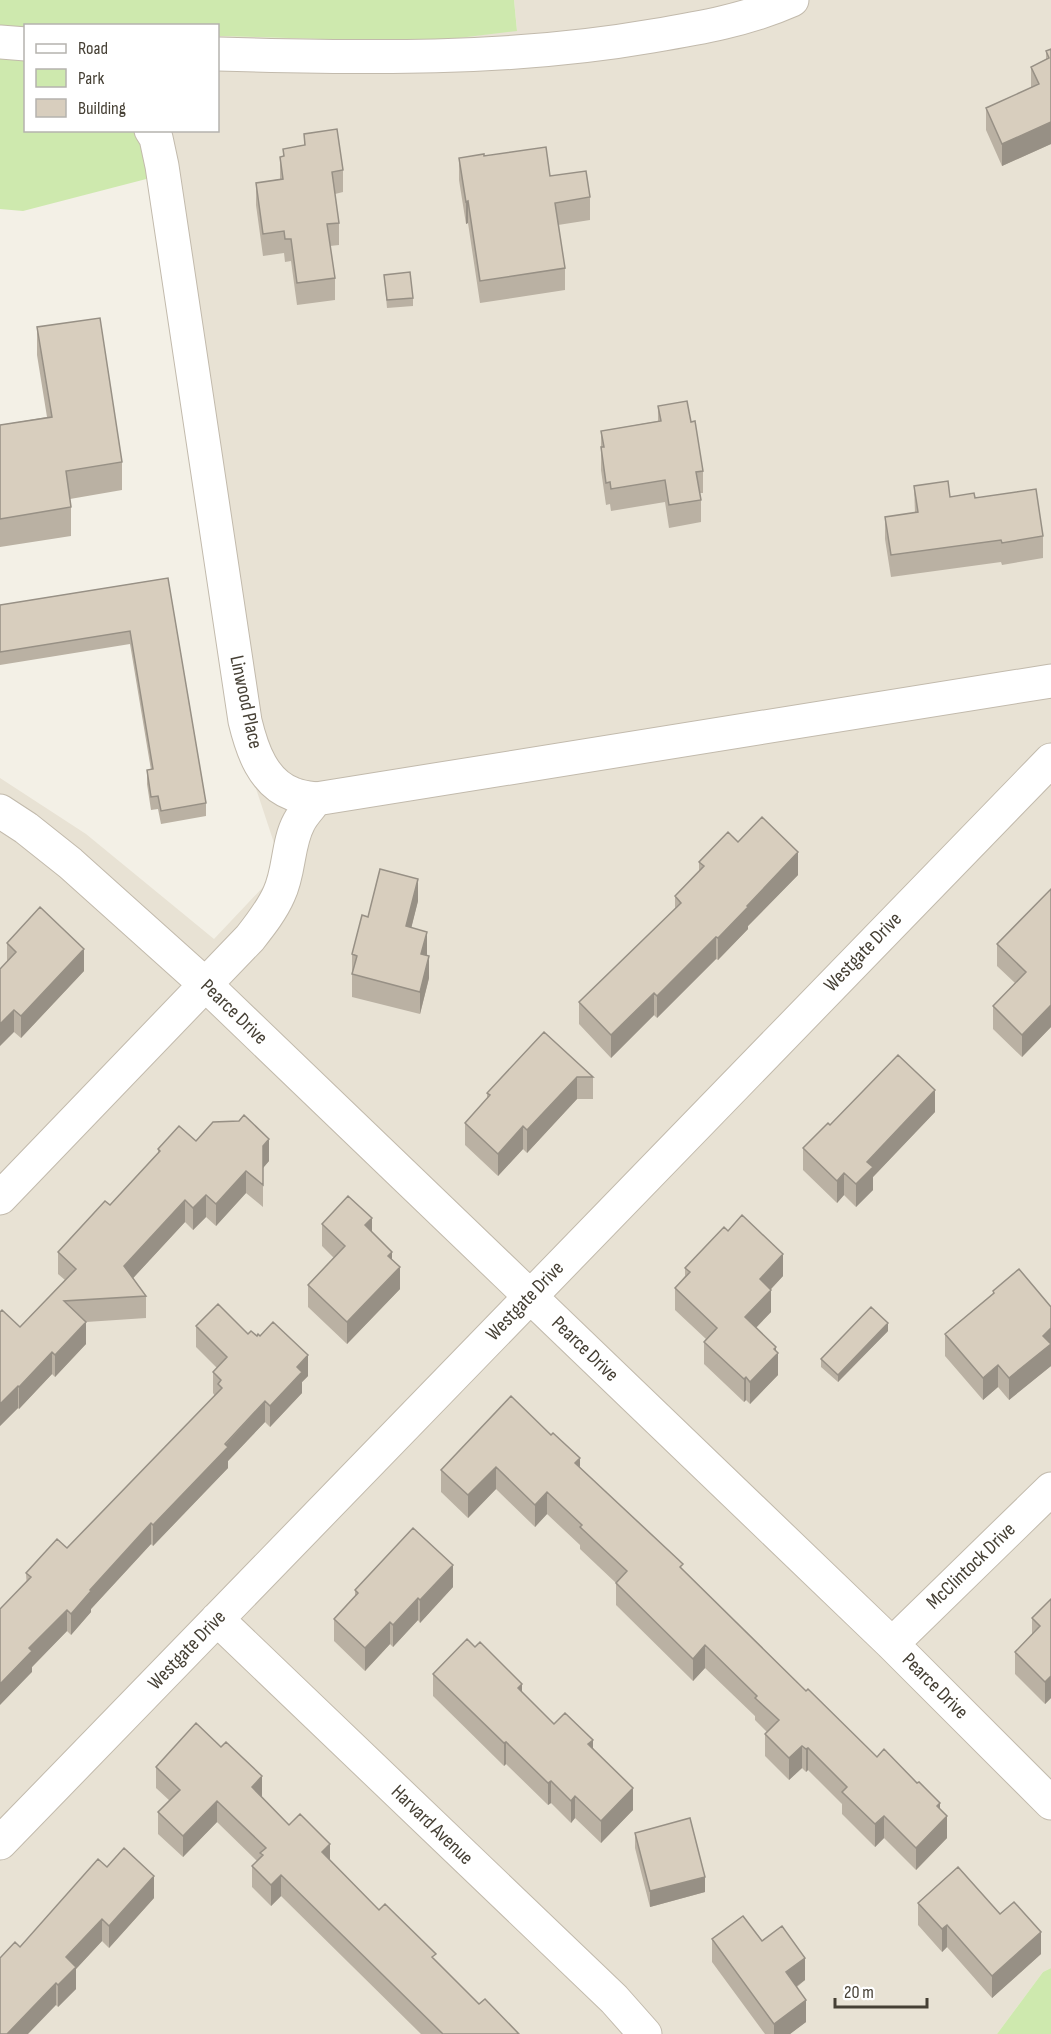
<svg xmlns="http://www.w3.org/2000/svg" width="1051" height="2034" font-family="'Sofia Sans Condensed',sans-serif">
<style>
.residential{fill:#e8e2d4}
.green{fill:#cee9ae}
.lines{fill:none;stroke-linecap:round;stroke-linejoin:round}
.minor-casing{stroke:#c2baac;stroke-width:35}
.minor{stroke:#fff;stroke-width:33}
.wall{fill:#bab1a3}
.shaded-wall{fill:#979085}
.building{fill:#d8cebe;stroke:#979085;stroke-width:1.5}
.labels{text-anchor:middle;dominant-baseline:central;stroke-width:4.5;stroke-linejoin:round;paint-order:stroke}
.street-label{font-size:20px;fill:#464035;stroke:#fff}
</style>
<rect width="100%" height="100%" fill="#f3f0e6"/>
<path class="residential" d="M514,0H1051V1968L1043,1972L997,2034H0V778L86,834L214,939L266,884L276,849L238,734L150,131L218,130V36L426,42L517,30Z"/>
<path class="green" d="M0,0H514L517,31L426,42L218,36V26H26V130L150,131L154,177L23,211L0,209Z
M1051,1968V2034H997L1043,1972Z"/>
<g class="lines">
<defs>
<path id="minor" d="M0,42L26,44
M218,54C362,58 509,61 652,36C700,28 747,20 792,0
M151,130L156,138L162,166L245,721C252,750 263,783 293,794C300,797 309,798 316,799L1051,681
M0,811L26,828L70,863L206,985L892,1644L1051,1803
M0,1198L250,938C261,924 272,910 279,894C290,871 287,844 299,822C303,814 311,806 316,799
M217,1619L614,1999L645,2034
M892,1644L1051,1489
M0,1843L1051,760"/>
</defs>
<use href="#minor" class="minor-casing"/>
<use href="#minor" class="minor"/>
</g>
<path class="wall" d="M1051,49V144L1002,166L986,130V108L1031,88V67L1046,59V51Z
M304,134L343,170V192L335,194L339,223V245L330,246L335,278V300L297,305L291,261L285,262L284,253L263,256L256,205V183L280,179V157H283V149L304,145Z
M484,156L550,176L590,197V220L558,225L565,268V290L480,303L468,223L466,224L459,180V158Z
M384,275L413,298V306L387,308Z
M37,327L122,462V490L70,499L71,507V536L0,547V425L47,417L37,355Z
M658,406L691,422L703,471V493H700L701,500V522L669,528L665,502L611,511L610,504L606,505L601,470V431L658,421Z
M914,486L950,497L975,498L1043,536V558L1002,565L1001,562L891,577L885,539V517L915,513Z
M168,578L206,803V816L161,824L158,809L151,810L147,784V770H151L130,644L0,665V605Z
M738,842L798,875L748,926V929L718,960L716,959L657,1018L654,1015L611,1058L579,1024V1002L675,909V896L699,871V862Z
M1051,889V1027L1022,1057L993,1029V1006L1015,983L997,966V944Z
M418,901L411,928L427,954L429,978L420,1014L352,997V954L368,917Z
M7,943L84,971L21,1038L14,1032L7,962Z
M544,1032L593,1077V1099H577L527,1153L523,1149L498,1176L465,1145V1123L487,1099V1093Z
M935,1112L873,1177V1190L856,1207L844,1195L837,1203L803,1170V1148L830,1125Z
M196,1141L269,1161L263,1168V1207L246,1193L216,1226L206,1217L193,1230L185,1222L133,1278L146,1296V1318L86,1322V1344L55,1377L52,1374L19,1409L18,1408L0,1426L20,1327L65,1280L58,1274V1252L110,1205L158,1153V1149Z
M322,1224L372,1232L392,1260L400,1289L347,1344L308,1307V1285L334,1258L322,1246Z
M685,1268L783,1276L771,1289V1312L756,1328L776,1351L778,1375L750,1404L746,1400L744,1402L704,1364V1342L706,1339L675,1310V1288L685,1276Z
M993,1291L1051,1307V1366L1009,1400L998,1387L983,1400L945,1356V1334L993,1294Z
M196,1326L248,1334L308,1376L302,1382V1393L270,1427L265,1422L228,1461V1468L153,1546L151,1544L91,1609V1612L71,1635L67,1631L32,1667V1672L26,1573L67,1548L215,1396L213,1393V1372L217,1368L196,1347Z
M888,1331L838,1382L821,1367V1359Z
M551,1435L580,1468L806,1691L877,1757L940,1810L947,1838L916,1870L884,1838L875,1847L842,1814V1804L808,1770L806,1772L802,1768L789,1780L765,1756V1734L767,1732L755,1720V1716L705,1668L693,1681L616,1605V1583L580,1549V1545L547,1514L535,1527L496,1489L468,1518L441,1492V1470Z
M453,1587L420,1623L418,1620L393,1647L390,1644L365,1671L334,1641V1619L355,1596V1590Z
M1051,1599V1698L1045,1704L1015,1674V1652L1032,1634V1618Z
M433,1674L522,1692L554,1724L593,1748L633,1810L601,1843L575,1818L571,1823L551,1803L548,1805L506,1764L504,1766L433,1696Z
M156,1767L262,1797L289,1825L330,1860L379,1910L436,1961L479,2004L519,2034H421L281,1896L271,1906L252,1887V1866L257,1861L217,1822L183,1857L158,1834V1812L170,1801L156,1788Z
M635,1833L705,1892L650,1907L635,1848Z
M107,1867L154,1898L109,1948L102,1941L76,1969V1989L58,2007L56,2005L20,1947Z
M918,1903L1000,1914L1041,1954L992,1998L947,1947L942,1952L918,1925Z
M712,1939L805,1980L797,1987L806,2022L790,2034H765L712,1962Z"/>
<path class="shaded-wall" d="M1051,122V144L1002,166V144Z
M468,201V223L466,224V202Z
M798,852V875L748,926V929L718,960V938L747,906Z
M418,879V901L406,949V926Z
M427,932V954L421,976V954Z
M716,937V959L657,1018V996Z
M84,949V971L21,1038V1016Z
M429,956V978L420,1014V992Z
M654,993V1015L611,1058V1035Z
M1051,1005V1027L1022,1057V1035Z
M14,1010V1032L0,1046V1024Z
M577,1077V1099L527,1153V1130Z
M935,1090V1112L873,1177V1190L856,1207V1184L867,1162Z
M523,1126V1149L498,1176V1154Z
M269,1139V1161L263,1168V1207V1146Z
M246,1171V1193L216,1226V1204Z
M844,1173V1195L837,1203V1181Z
M206,1195V1217L193,1230V1208Z
M185,1200V1222L124,1288V1266Z
M372,1218V1240L365,1225Z
M392,1252V1274L388,1256Z
M783,1254V1276L760,1301V1279Z
M400,1267V1289L347,1344V1322Z
M771,1290V1312L745,1339V1317Z
M86,1322V1344L55,1377V1355Z
M888,1323V1331L838,1382V1375Z
M1051,1328V1366L1009,1400V1378L1043,1336Z
M776,1347V1355L778,1353V1375L750,1404V1382Z
M52,1352V1374L19,1409V1387Z
M308,1355V1376L302,1382V1393L270,1427V1406L297,1367Z
M998,1365V1387L983,1400V1378Z
M746,1377V1400L744,1402V1379Z
M18,1386V1408L0,1426V1404Z
M265,1401V1422L228,1461V1468L153,1546V1525Z
M580,1458V1480L575,1463Z
M496,1467V1489L468,1518V1495Z
M547,1492V1514L535,1527V1505Z
M151,1523V1544L91,1609V1612L71,1635V1614L90,1590Z
M453,1565V1587L420,1623V1600Z
M418,1598V1620L393,1647V1625Z
M67,1610V1631L32,1667V1672L0,1705V1684L29,1648Z
M390,1622V1644L365,1671V1648Z
M705,1645V1668L693,1681V1659Z
M1051,1676V1698L1045,1704V1682Z
M522,1684V1706L518,1688Z
M593,1740V1762L588,1744Z
M506,1742V1764L504,1766V1743Z
M802,1746V1768L789,1780V1758Z
M808,1748V1770L806,1772V1749Z
M262,1776V1798L252,1787Z
M551,1781V1803L548,1805V1783Z
M633,1788V1810L601,1843V1821Z
M575,1796V1818L571,1823V1801Z
M217,1801V1822L183,1857V1836Z
M940,1803V1823L947,1816V1838L916,1870V1848L937,1806Z
M884,1816V1838L875,1847V1824Z
M330,1844V1866L322,1852Z
M281,1875V1896L271,1906V1885Z
M154,1876V1898L109,1948V1926Z
M705,1877V1892L650,1907V1891Z
M102,1919V1941L76,1969V1989L58,2007V1985L66,1957Z
M947,1925V1947L942,1952V1929Z
M1041,1932V1954L992,1998V1976Z
M805,1958V1980L786,1994V1972Z
M56,1983V2005L28,2034H7Z
M806,2000V2022L790,2034H774V2024Z"/>
<path class="building" d="M1051,49V122L1002,144L986,108L1039,84L1031,67L1049,58L1046,51Z
M337,129L343,170L332,172L339,223L327,224L335,278L297,283L291,239H285L284,231L263,234L256,183L283,179L280,157L284,156L283,149L305,145L304,134Z
M546,147L550,176L586,171L590,197L555,203L565,268L480,281L468,201L466,202L459,158L484,154V156Z
M410,272L413,298L387,300L384,275Z
M100,318L122,462L66,471L71,507L0,519V425L52,417L37,327Z
M687,401L691,422L695,421L703,471L696,472L701,500L669,505L665,480L611,489L610,482L606,483L601,447H604L601,431L661,421L658,406Z
M948,481L950,497L974,493L975,498L1036,489L1043,536L1002,543L1001,540L891,555L885,517L918,512L914,486Z
M168,578L206,803L161,811L158,796L151,797L147,770L153,769L130,631L0,652V605Z
M762,817L798,852L747,906L748,907L718,938L716,937L657,996L654,993L611,1035L579,1002L681,903L675,896L704,866L699,862L728,832L738,842Z
M380,869L418,879L406,926L427,932L421,954L429,956L420,992L352,974L357,956L352,954L362,915L368,917Z
M1051,889V1005L1022,1035L993,1006L1026,972L997,944Z
M40,907L84,949L21,1016L14,1010L0,1024V969L16,952L7,943Z
M544,1032L593,1077H577L527,1130L523,1126L498,1154L465,1123L490,1095L487,1093Z
M898,1055L935,1090L867,1162L873,1167L856,1184L844,1173L837,1181L803,1148L828,1123L830,1125Z
M244,1115L269,1139L263,1146V1185L246,1171L216,1204L206,1195L193,1208L185,1200L124,1266L146,1296L64,1301L86,1322L55,1355L52,1352L19,1387L18,1386L0,1404V1312L2,1310L20,1327L76,1269L58,1252L105,1201L110,1205L160,1151L158,1149L179,1126L196,1141L213,1122L239,1121Z
M348,1196L372,1218L365,1225L392,1252L388,1256L400,1267L347,1322L308,1285L345,1246L322,1224Z
M742,1215L783,1254L760,1279L771,1290L745,1317L776,1347L774,1349L778,1353L750,1382L746,1377L744,1379L704,1342L717,1328L675,1288L690,1272L685,1268L724,1227L728,1231Z
M1019,1269L1051,1307V1328L1043,1336L1051,1344L1009,1378L998,1365L983,1378L945,1334L994,1293L993,1291Z
M218,1304L248,1334L251,1331L257,1336L258,1334L260,1336L273,1322L308,1355L297,1367L302,1372L270,1406L265,1401L225,1444L228,1447L153,1525L151,1523L90,1590L91,1591L71,1614L67,1610L29,1648L32,1651L0,1684V1609L31,1577L26,1573L57,1539L67,1548L222,1388L218,1384L221,1380L213,1372L227,1357L196,1326Z
M871,1307L888,1323L838,1375L821,1359Z
M511,1396L551,1435L553,1433L580,1458L575,1463L683,1564L680,1567L806,1691L808,1689L877,1757L884,1749L917,1783L919,1782L940,1803L937,1806L947,1816L916,1848L884,1816L875,1824L842,1792L847,1787L808,1748L806,1749L802,1746L789,1758L765,1734L779,1720L755,1698L757,1696L705,1645L693,1659L616,1583L627,1571L580,1527L582,1525L547,1492L535,1505L496,1467L468,1495L441,1470Z
M413,1528L453,1565L420,1600L418,1598L393,1625L390,1622L365,1648L334,1619L358,1593L355,1590Z
M1051,1599V1676L1045,1682L1015,1652L1040,1626L1032,1618Z
M467,1639L475,1647L480,1642L522,1684L518,1688L554,1724L565,1713L593,1740L588,1744L633,1788L601,1821L575,1796L571,1801L551,1781L548,1783L506,1742L504,1743L433,1674Z
M196,1723L221,1747L226,1742L262,1776L252,1787L289,1825L300,1814L330,1844L322,1852L379,1910L385,1904L436,1954L432,1957L479,2004L485,1999L519,2034H443L281,1875L271,1885L252,1866L263,1855L260,1853L266,1848L217,1801L183,1836L158,1812L180,1790L156,1767Z
M690,1818L705,1877L650,1891L635,1833Z
M124,1848L154,1876L109,1926L102,1919L66,1957L76,1967L58,1985L56,1983L7,2034H0V1958L15,1942L20,1947L98,1859L107,1867Z
M958,1867L1000,1914L1014,1902L1041,1932L992,1976L947,1925L942,1929L918,1903Z
M743,1916L762,1941L782,1926L805,1958L786,1972L806,2000L774,2024L712,1939Z"/>
<g class="labels">
<g class="street-label">
<text transform="translate(246 702) rotate(78)">Linwood Place</text>
<text transform="translate(863 952) rotate(-46)">Westgate Drive</text>
<text transform="translate(234 1012) rotate(44)">Pearce Drive</text>
<text transform="translate(525 1301) rotate(-46)">Westgate Drive</text>
<text transform="translate(585 1349) rotate(44)">Pearce Drive</text>
<text transform="translate(971 1566) rotate(-44)">McClintock Drive</text>
<text transform="translate(187 1650) rotate(-46)">Westgate Drive</text>
<text transform="translate(935 1686) rotate(45)">Pearce Drive</text>
<text transform="translate(432 1825) rotate(44)">Harvard Avenue</text>
</g>
</g>
<rect x="24" y="24" width="195" height="108" fill="#ffffff" stroke="#b5b3ae" stroke-width="1.5"/>
<rect x="36" y="44" width="30" height="9" fill="#ffffff" stroke="#b5b3ae" stroke-width="1.5"/>
<text x="78" y="54" font-size="18" fill="#464035">Road</text>
<rect x="36" y="69" width="30" height="18" fill="#cee9ae" stroke="#b5b3ae" stroke-width="1.5"/>
<text x="78" y="84" font-size="18" fill="#464035">Park</text>
<rect x="36" y="99" width="30" height="18" fill="#d8cebe" stroke="#b5b3ae" stroke-width="1.5"/>
<text x="78" y="114" font-size="18" fill="#464035">Building</text>
<path d="M835 1998v9h92v-9" fill="none" stroke="#464035" stroke-width="3"/>
<text x="844" y="1998" font-size="18" fill="#464035" stroke="#ffffff" stroke-width="4.5" paint-order="stroke">20 m</text>
</svg>
